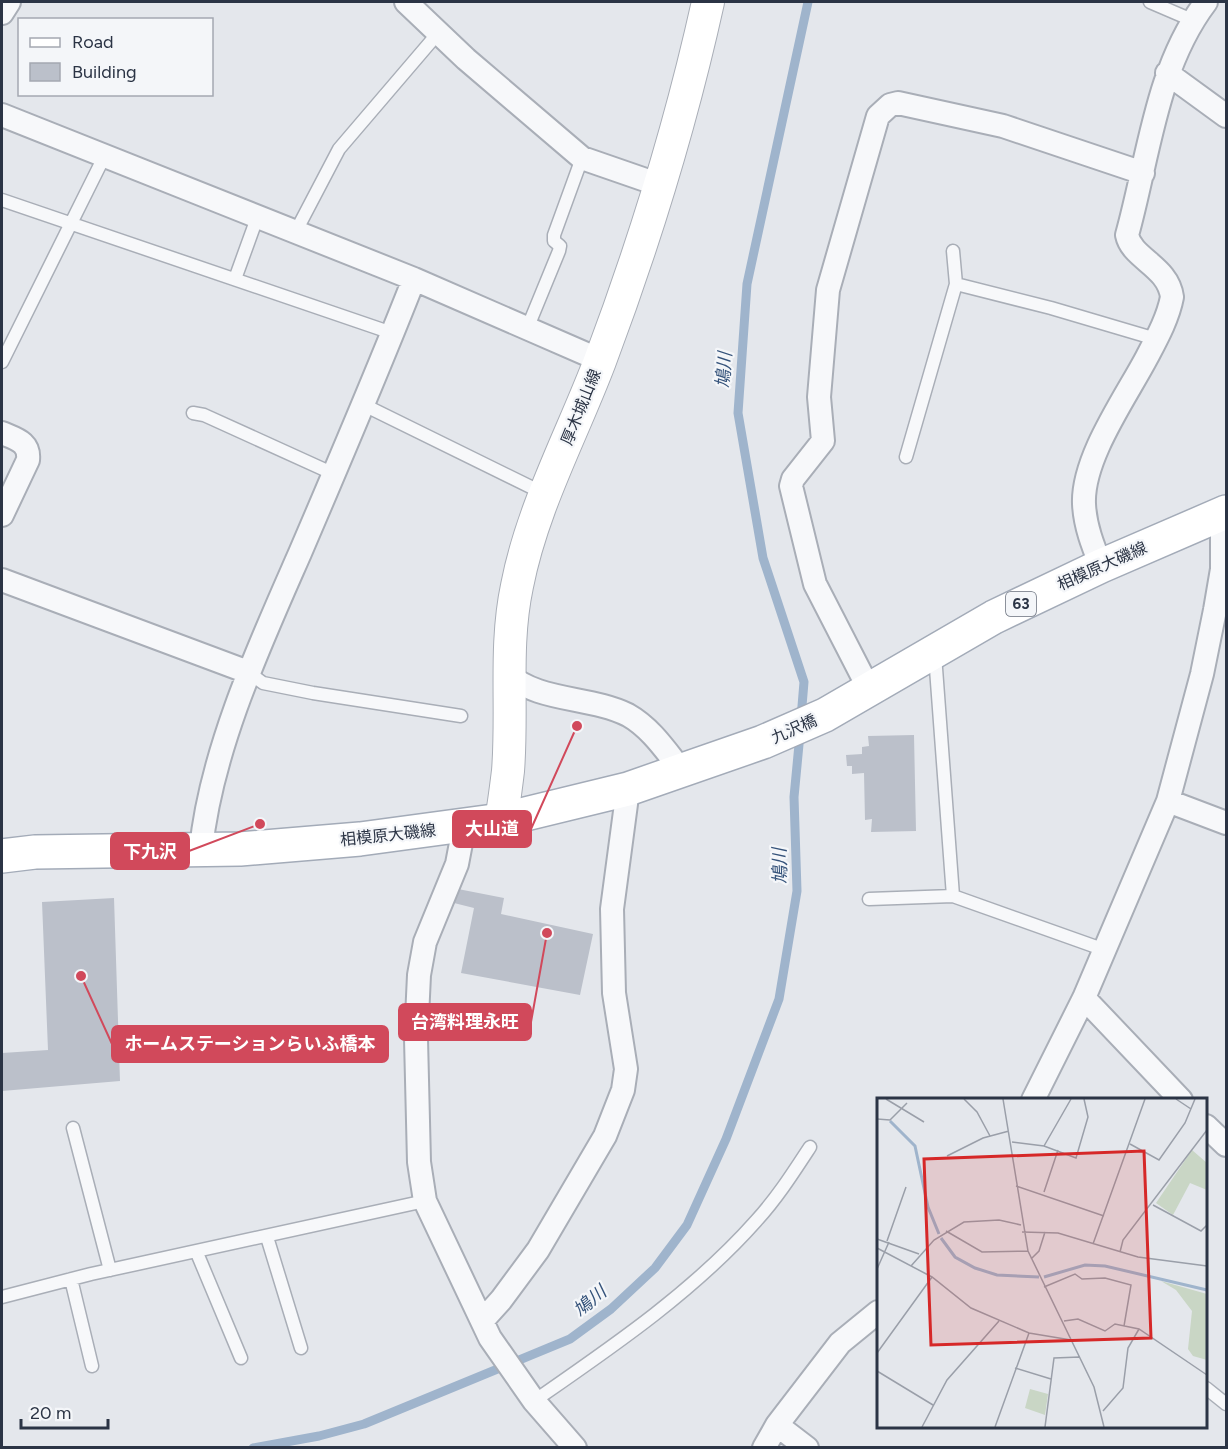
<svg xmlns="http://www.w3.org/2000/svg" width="1228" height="1449" font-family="Figtree,'Noto Sans JP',sans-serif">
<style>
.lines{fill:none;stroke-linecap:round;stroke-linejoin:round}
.stream{stroke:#9fb4cc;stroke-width:9}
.building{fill:#bbc0ca}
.lane-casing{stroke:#a9aeb7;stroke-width:15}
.street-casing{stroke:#a9aeb7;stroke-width:26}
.secondary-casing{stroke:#a9aeb7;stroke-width:34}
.primary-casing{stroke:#a3abb8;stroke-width:36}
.lane{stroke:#f7f8fa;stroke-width:12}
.street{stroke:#f7f8fa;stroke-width:22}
.secondary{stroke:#fff;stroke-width:32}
.primary{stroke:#fff;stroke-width:33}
.labels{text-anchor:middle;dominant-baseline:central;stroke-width:4.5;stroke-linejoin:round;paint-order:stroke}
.shield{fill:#f4f6f9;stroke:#676e7b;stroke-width:1.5}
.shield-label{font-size:15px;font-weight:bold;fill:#2b3445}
.street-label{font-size:16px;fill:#2b3445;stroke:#f4f6f9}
.water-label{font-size:18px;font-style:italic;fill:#34527a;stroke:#f4f6f9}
.inset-river{fill:none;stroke:#9fb4cc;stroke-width:3}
.inset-road{fill:none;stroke:#9a9fa9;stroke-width:1.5}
.view{fill:#d62828;fill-opacity:0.15;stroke:#d62828;stroke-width:3}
.inset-edge{fill:none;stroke:#2b3445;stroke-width:3}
.leader{fill:none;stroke:#d1495b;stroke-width:2}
.callout-dot{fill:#d1495b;stroke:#f4f6f9;stroke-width:2}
.callout{fill:#d1495b;stroke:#d1495b;stroke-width:2}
.callout-label{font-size:18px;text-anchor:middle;font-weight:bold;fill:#fff}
</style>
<rect width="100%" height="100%" fill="#e4e7ec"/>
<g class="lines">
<path class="stream" d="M801,718L804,682L763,558L738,413L747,284L808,2
M253,1448L319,1436L364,1424L570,1339L611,1309L655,1268L687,1225L726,1139L779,999L797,891L794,797L800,734"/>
</g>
<path class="building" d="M914,735L916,831L871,832L872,819L865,820L864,773L852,774V766H847L846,755L862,754V747L869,746L868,736Z
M458,889L504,898L501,914L593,934L580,995L461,973L474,908L454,903Z
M114,898L120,1081L2,1091V1053L48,1050L42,902Z"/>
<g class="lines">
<defs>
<path id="lane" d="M1150,2L1192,20
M2,200L392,333
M295,233L339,149L439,32
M235,279L257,218
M956,284L1051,308L1156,339
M527,329L559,251L560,246L554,241V235L582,158
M2,362L104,157
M364,405L543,493
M193,413L204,415L334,474
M906,457L956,284L953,251
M935,655L953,896L1105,950
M248,672L263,683L313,693L461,716
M869,899L953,896
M73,1128L110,1270
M267,1237L301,1348
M197,1253L241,1358
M71,1279L92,1366
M2,1297L91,1274L425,1201
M1206,1388L1226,1404
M534,1401C612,1347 693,1292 756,1221C777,1198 793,1173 810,1147"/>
<path id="street" d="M406,2L466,59L582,158L660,185
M2,13L9,2
M1167,73L1226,116
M2,115L414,279L600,360
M2,433C16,439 30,442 28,460L2,515
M1101,566C1093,546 1085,526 1084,504C1082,458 1126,397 1147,357C1157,338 1168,318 1172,297C1168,266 1132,259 1127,235C1149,156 1156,68 1206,2
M2,580L248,672
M507,673C537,702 590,696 628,715C651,728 666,751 682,771
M870,691L815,584L791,486L793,479L823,441L819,397L828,290L878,116L890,105L898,103L1003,126L1143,173
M1168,801L1226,823
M460,827L461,843L457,864L425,942L419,975L416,1039L419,1162L425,1201L490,1338L534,1401L575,1448
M201,849C211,750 260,644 300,553C339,462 378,371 414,279
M1084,998L1181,1100
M1033,1100L1084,998L1168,801L1202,674L1215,610L1222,569V513
M1206,1126L1226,1145
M482,1321L501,1300L538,1250L605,1136L623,1090L626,1069L614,993L612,909L628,789
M777,1425L807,1448
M764,1448L777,1425L840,1343L878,1312"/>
<path id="secondary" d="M501,820C504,804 506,787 508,771C513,708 504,647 517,586C532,508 572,435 600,361C644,244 681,124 708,2"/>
<path id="primary" d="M2,856L35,852L240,849L360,839L501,820L628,789L763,742L825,715L994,617L1101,566L1226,512"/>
</defs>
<use href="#lane" class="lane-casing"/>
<use href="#street" class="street-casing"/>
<use href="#secondary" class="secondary-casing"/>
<use href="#primary" class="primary-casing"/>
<use href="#lane" class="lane"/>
<use href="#street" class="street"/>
<use href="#secondary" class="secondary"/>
<use href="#primary" class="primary"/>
</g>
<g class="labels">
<rect class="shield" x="1006" y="592" width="30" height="24" rx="4.5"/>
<g class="shield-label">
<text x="1021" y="604">63</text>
</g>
<g class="street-label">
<text transform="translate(581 407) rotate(-68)">厚木城山線</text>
<text transform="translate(1102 566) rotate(-24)">相模原大磯線</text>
<text transform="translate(794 729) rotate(-24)">九沢橋</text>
<text transform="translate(388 835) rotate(-6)">相模原大磯線</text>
</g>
<g class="water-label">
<text transform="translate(724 370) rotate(-86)">鳩川</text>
<text transform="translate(780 866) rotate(-92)">鳩川</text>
<text transform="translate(590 1301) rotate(-40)">鳩川</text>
</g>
</g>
<g transform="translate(877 1098)">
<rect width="330" height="330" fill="#e4e7ec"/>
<path d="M315,52L330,65V92L313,85L296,117L279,105ZM284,183L330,196V262L316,258L311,251L315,213L299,192ZM153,291L171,296L168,317L148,310Z" fill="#c9d6c5"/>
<path class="inset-river" d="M13,23L38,48L51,109L62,136M64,140L78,159L98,170L120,177L162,179M167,179L208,167L228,168L330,192"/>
<path class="inset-road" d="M9,1L47,24M87,1L100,14L113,38M126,1L151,153L217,289L227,329M299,1L314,11M0,21L13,22L30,5M135,44L167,48L199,60L211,19L207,1M253,46L282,62L308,25L318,1M167,48L194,1M70,58L106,40L132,33M139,88L227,118M167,94L181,52M276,107L324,133L330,127M69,133L105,154L151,153M145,134L181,135L261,159L330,168M0,141L42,156M10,143L29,89M216,146L268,1M0,150L55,179L94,210L152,235L194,242M243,154L246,142L330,32M154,161L162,153L168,134M34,168L57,142L87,124L122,122L144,127M0,171L12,144M167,189L198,176L205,181L228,180L254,187L247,228M187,223L201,221L228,233L238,226L262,231L330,277M0,255L55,179M138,270L174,281M0,273L56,307M226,313L246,290L251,250L262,231M45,329L70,282L122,223M118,329L152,235M168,329L177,260L203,259"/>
<path class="view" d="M267,53L274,240L54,247L47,61Z"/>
<rect width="330" height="330" class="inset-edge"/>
</g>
<path class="leader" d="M577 726L531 829M260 824L189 851M547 933L531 1022M81 976L112 1044"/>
<g class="callout-dot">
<circle cx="577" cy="726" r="6"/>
<circle cx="260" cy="824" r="6"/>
<circle cx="547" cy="933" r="6"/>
<circle cx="81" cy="976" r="6"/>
</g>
<g class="callout">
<rect x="453" y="811" width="78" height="36" rx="6"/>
<rect x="111" y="833" width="78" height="36" rx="6"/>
<rect x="399" y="1004" width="132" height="36" rx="6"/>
<rect x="112" y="1026" width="276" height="36" rx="6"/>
</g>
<g class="callout-label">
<text x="492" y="835">大山道</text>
<text x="150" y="858">下九沢</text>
<text x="465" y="1028">台湾料理永旺</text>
<text x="250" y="1050">ホームステーションらいふ橋本</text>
</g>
<rect width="1228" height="1449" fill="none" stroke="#2b3445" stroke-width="6"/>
<rect x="18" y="18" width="195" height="78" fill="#f4f6f9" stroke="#a4a8b1" stroke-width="1.5"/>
<rect x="30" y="38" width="30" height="9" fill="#ffffff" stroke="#a4a8b1" stroke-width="1.5"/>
<text x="72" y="48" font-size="18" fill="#2b3445">Road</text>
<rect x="30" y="63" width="30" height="18" fill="#bbc0ca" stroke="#a4a8b1" stroke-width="1.5"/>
<text x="72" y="78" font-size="18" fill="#2b3445">Building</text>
<path d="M21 1419v9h87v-9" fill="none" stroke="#2b3445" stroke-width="3"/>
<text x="30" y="1419" font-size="18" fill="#2b3445" stroke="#f4f6f9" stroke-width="4.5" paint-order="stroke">20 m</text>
</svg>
